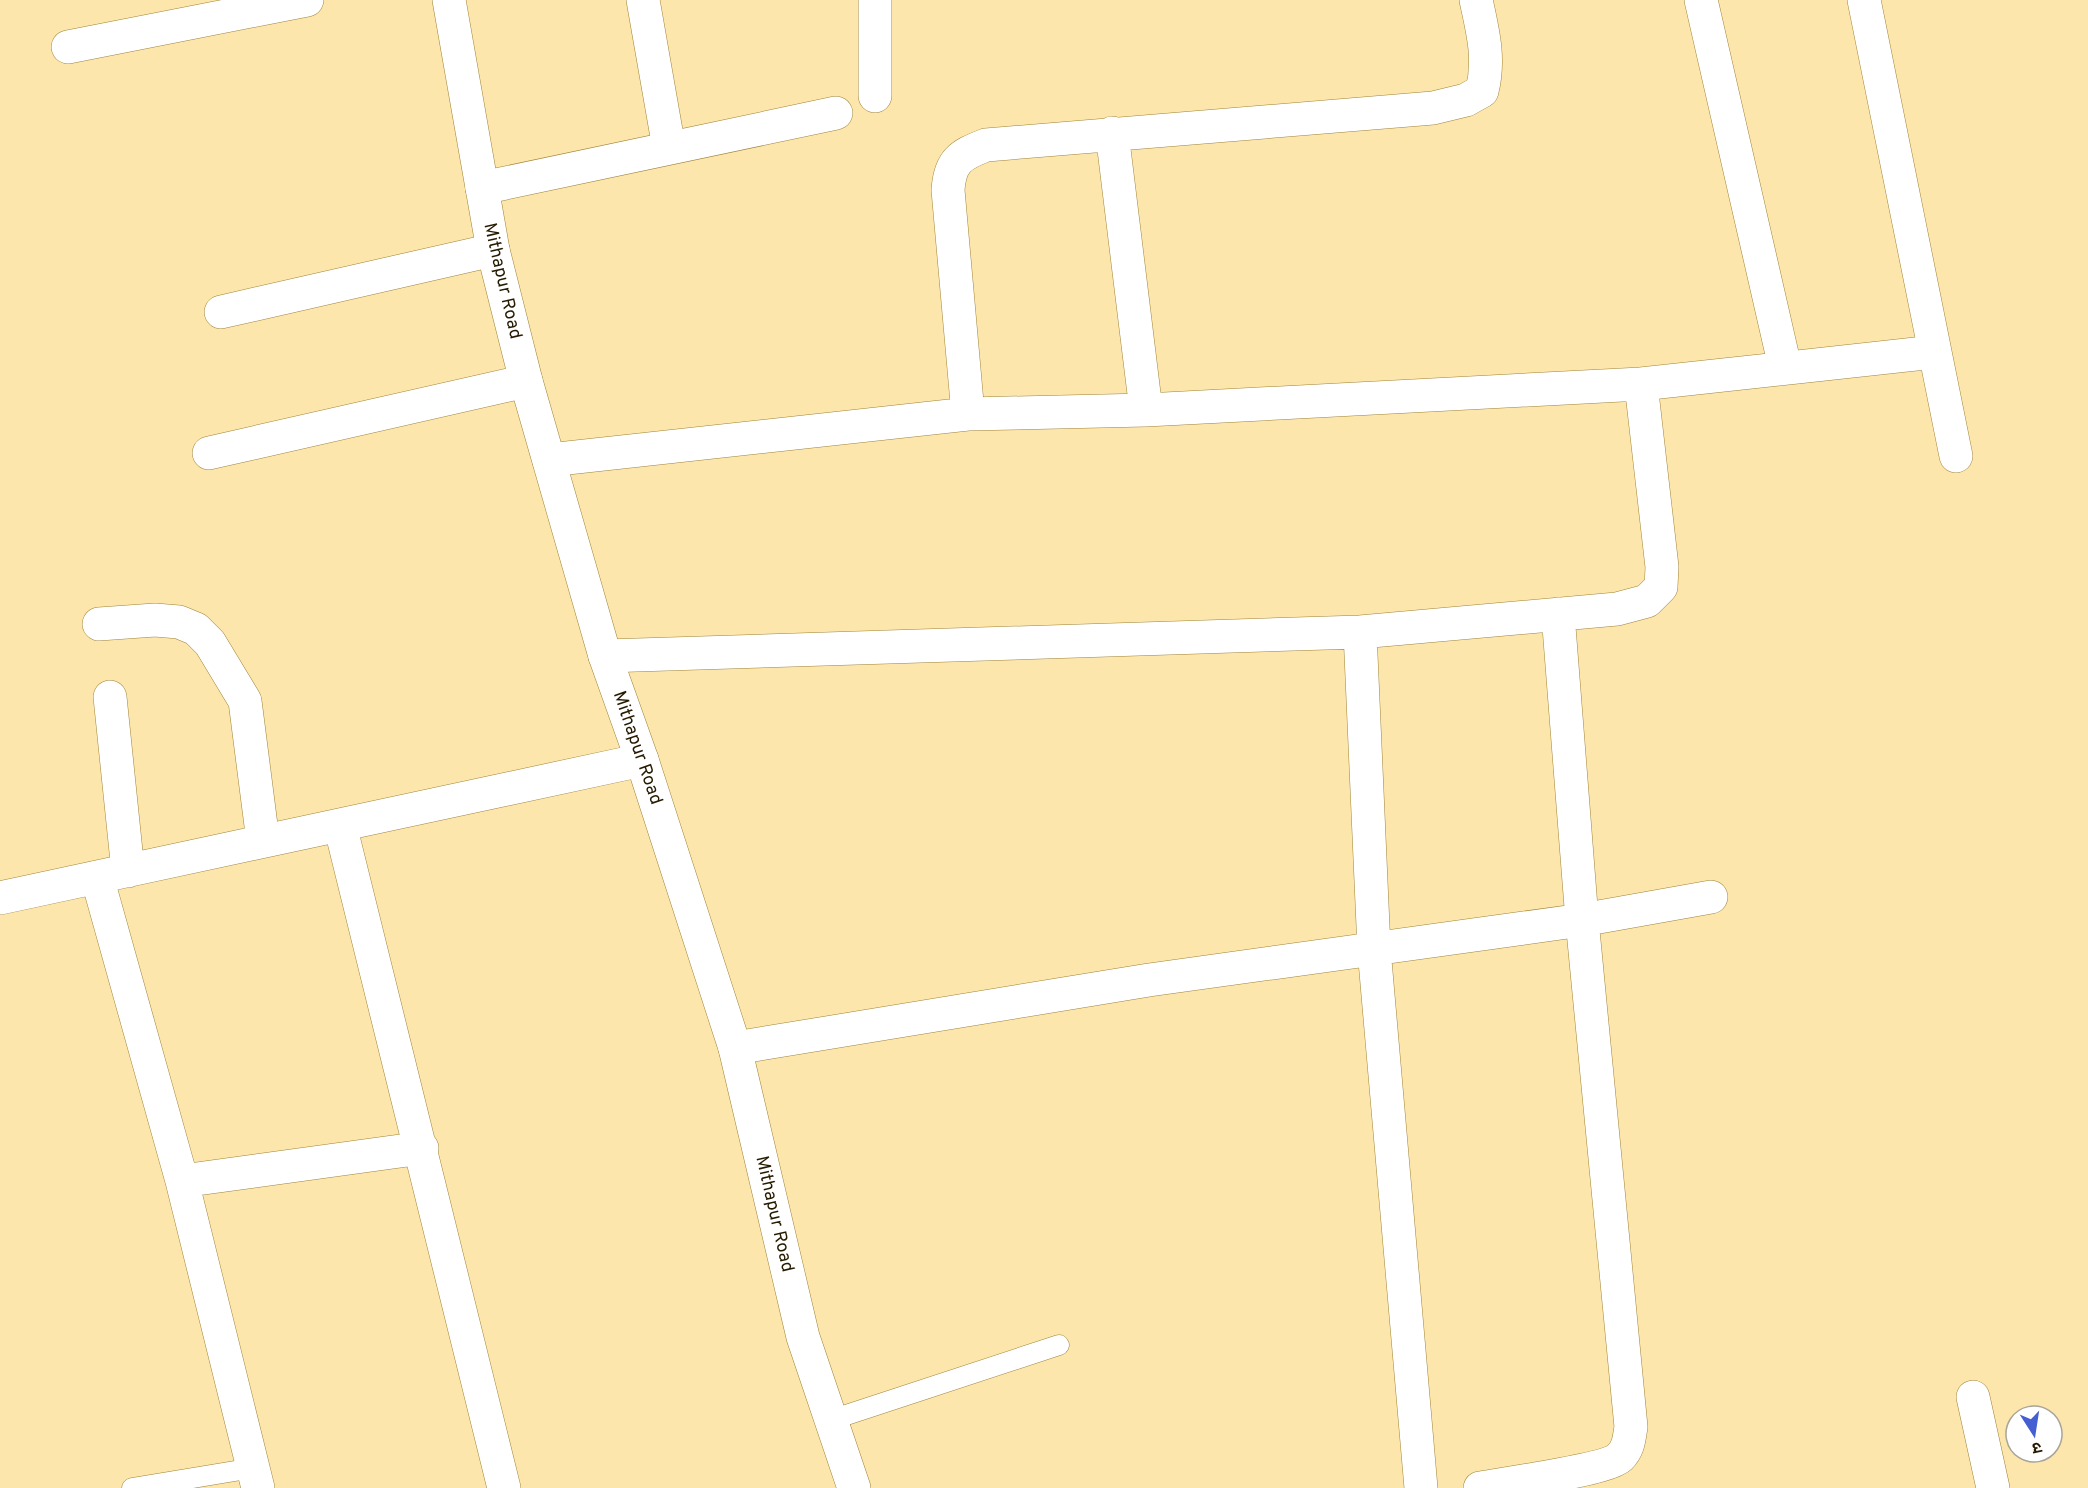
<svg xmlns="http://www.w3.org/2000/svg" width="2088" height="1488" font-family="Overpass,'Noto Sans Devanagari',sans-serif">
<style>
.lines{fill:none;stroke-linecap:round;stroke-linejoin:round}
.service-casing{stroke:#9f8439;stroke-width:21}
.minor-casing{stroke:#9f8439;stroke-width:34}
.tertiary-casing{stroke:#9f8439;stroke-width:34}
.service{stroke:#fff;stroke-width:20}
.minor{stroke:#fff;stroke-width:33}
.tertiary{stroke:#fff;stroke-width:33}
.labels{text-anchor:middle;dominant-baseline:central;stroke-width:6;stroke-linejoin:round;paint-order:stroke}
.street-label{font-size:18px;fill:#261b00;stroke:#fff}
</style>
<rect width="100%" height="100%" fill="#fde6ab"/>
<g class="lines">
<defs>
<path id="service" d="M831,1420L1059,1345
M132,1488L253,1468"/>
<path id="minor" d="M643,0L669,148
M875,0V96
M1701,0L1785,367
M1864,0L1956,456
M68,47L307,0
M1112,133L1146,410
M482,188L836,113
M221,312L493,250
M968,414L948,190C950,161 960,155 986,145L1433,108L1466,100L1482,91C1490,59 1483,32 1476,0
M209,453L526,381
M549,460L968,414L1146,410L1641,384L1934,352
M99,624L155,620L179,622L196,629L210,643L245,701L263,841
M1360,632L1374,949L1421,1488
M605,656L1360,632L1617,609L1647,601L1661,587L1662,567L1641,384
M110,697L128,871
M340,825L504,1488
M97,877L182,1181L258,1488
M0,898L642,760
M735,1048L1149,980L1582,920L1711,897
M182,1181L422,1148
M1973,1397L1993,1488
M1480,1488C1504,1484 1608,1469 1620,1457C1629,1448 1629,1438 1631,1427L1582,920L1558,614"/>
<path id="tertiary" d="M449,0L493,250L526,381L605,656L642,760L735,1048L803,1337L854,1488"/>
</defs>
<use href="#service" class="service-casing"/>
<use href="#minor" class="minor-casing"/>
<use href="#tertiary" class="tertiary-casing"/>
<use href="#service" class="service"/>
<use href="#minor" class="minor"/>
<use href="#tertiary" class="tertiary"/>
</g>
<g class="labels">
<g class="street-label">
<text transform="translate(502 281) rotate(77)">Mithapur Road</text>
<text transform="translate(637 748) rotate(71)">Mithapur Road</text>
<text transform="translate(774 1214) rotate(77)">Mithapur Road</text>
</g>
</g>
<g transform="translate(2034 1434) rotate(168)"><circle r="28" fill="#ffffff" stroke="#a8a499" stroke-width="1.5"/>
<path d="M0-4.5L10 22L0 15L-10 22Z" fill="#435fd2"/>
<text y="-9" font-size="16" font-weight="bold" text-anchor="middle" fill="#261b00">उ</text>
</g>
</svg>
